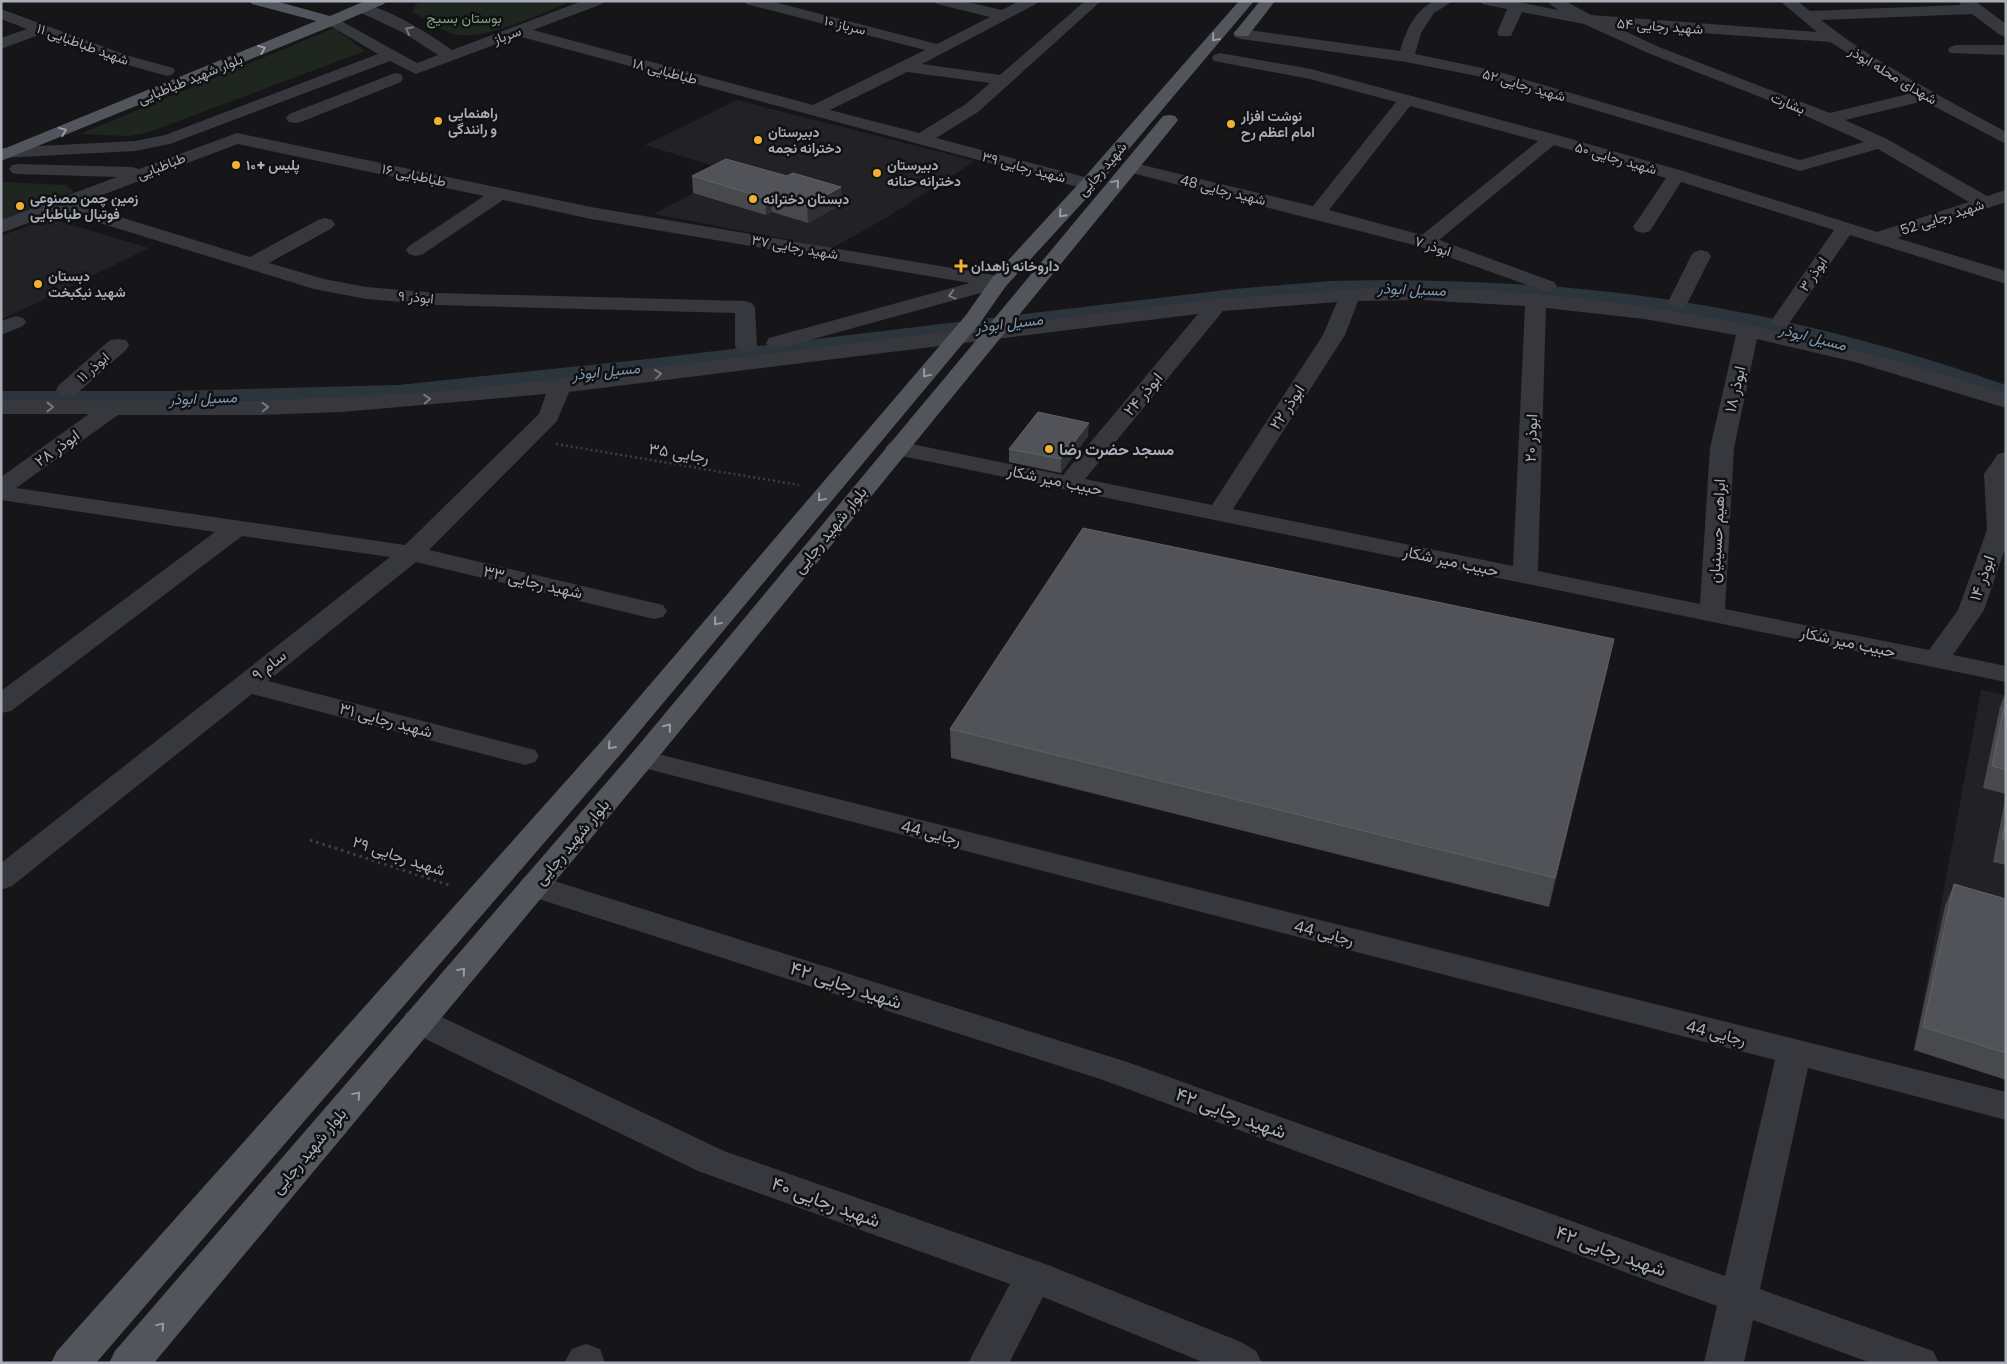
<svg xmlns="http://www.w3.org/2000/svg" width="2007" height="1364" font-family="Poppins,Vazirmatn,sans-serif">
<style>
.built{fill:#222225}
.green{fill:#1e261f}
.lines{fill:none;stroke-linecap:round;stroke-linejoin:round}
.canal{fill:#2c353c;fill-rule:evenodd}
.path-far1{stroke:#3d3f44;stroke-width:2.5;stroke-dasharray:2 3;stroke-linecap:butt}
.path{stroke:#3d3f44;stroke-width:3;stroke-dasharray:2.5 4;stroke-linecap:butt}
.minor{fill:#37383d;fill-rule:evenodd}
.major{fill:#53555c;fill-rule:evenodd}
.wall{fill:#47494d}
.shaded-wall{fill:#2f3033}
.building{fill:#525359;stroke:#5f6168}
.oneway{stroke:#757881}
.oneway2{stroke:#979ba6}
.poi-dot{fill:#f2b134;stroke:#111113;stroke-width:2}
.labels{text-anchor:middle;dominant-baseline:central;stroke-width:5;stroke-linejoin:round;paint-order:stroke}
.far-park-label{font-size:14px;fill:#7fa381;stroke:#111113}
.far-street-label{font-size:14px;fill:#a8adb8;stroke:#111113}
.far-poi-label{font-size:14px;font-weight:bold;fill:#a8adb8;stroke:#111113;text-anchor:start}
.far-water-label{font-size:15px;font-style:italic;fill:#7f9bb3;stroke:#111113}
.street-label{font-size:16px;fill:#a8adb8;stroke:#111113}
.poi-label{font-size:16px;font-weight:bold;fill:#a8adb8;stroke:#111113;text-anchor:start}
.near-street-label{font-size:19px;fill:#a8adb8;stroke:#111113}
</style>
<rect width="100%" height="100%" fill="#161618"/>
<path class="built" d="M737,100L975,161L886,218L832,248L654,214L733,172L645,145Z
M49,218L149,248L1,320V236Z
M1981,690L2006,695V1074L1914,1050Z"/>
<path class="green" d="M423,1H573C544,12 484,42 454,34C440,31 426,19 413,12L416,4Z
M334,28L365,51L149,132L130,136L80,134Z
M1,182L66,185L74,192L1,220Z"/>
<g class="lines">
<path class="canal" d="M1387,280C1455,281 1523,283 1591,290C1732,304 1872,338 2006,385V402C1987,397 1968,389 1950,383C1910,370 1869,358 1829,348C1634,299 1433,284 1234,303L648,375L398,401L171,407H1V391H171L398,385L648,359L1234,289L1330,281Z"/>
<path class="path-far1" d="M556,444L799,485"/>
<path class="path" d="M310,840L452,886"/>
<path class="minor" d="M582,1H604L602,4L533,30L813,105L925,50L746,4L744,1H770L937,44L990,17L937,4L935,1H963L1002,10L1019,1H1038L1036,4L922,64L1000,75L1085,1H1101L978,112L936,138L1096,180L1098,184L1096,188L1089,190L1082,188L518,36L416,74L390,61L170,144L135,151L1,158V148L135,141L165,135L378,54L327,24L324,21L327,18L332,16L417,63L438,55L402,32L357,11L354,8L357,5C377,0 434,37 452,50ZM907,72L990,83L966,104L919,133L830,110Z
M1434,1H1453L1434,13L1421,33L1415,54L1496,71L1800,160L1864,142L1788,108L1648,53L1584,24L1522,12L1511,36H1499L1497,33L1507,9L1482,4L1480,1H1513L1558,10L1546,1H1565L1591,15L1817,32L1780,1H1797L1810,11L1961,5L1958,1H1975L2006,24V37L2000,35L1972,14L1821,20C1877,64 1943,97 2006,132V144L1924,101L1845,120L1887,139L1987,196L2006,190V202L1897,238L2006,271V284L1850,235L1788,325L1781,327L1774,325L1771,321L1834,230L1681,182L1650,231L1643,233L1636,231L1633,227L1666,178L1554,145L1439,240L1554,282L1557,286L1554,290L1547,292L1418,246L1124,171L1121,167L1124,163L1130,162L1313,206L1396,102L1310,79L1214,61L1212,58L1214,55L1220,53L1311,69L1557,135L1683,171L1877,232L1969,202L1878,149L1800,171L1487,78L1406,62L1241,39L1235,37L1233,34L1235,31L1241,29L1400,51C1406,31 1414,11 1434,1ZM1616,27L1830,42L1912,93L1830,113L1659,47ZM1410,106L1538,141L1422,235L1329,210Z
M1,9L129,56L173,68L175,71L173,74L167,76L117,62L41,34L1,49V38L27,29L1,19Z
M1956,45H2006V55L1950,53L1948,50L1950,47Z
M395,73L401,74L403,78L401,82L301,122L295,123L289,122L286,118L289,114Z
M237,133L591,207L999,276L1006,278L1009,282L1006,286L777,349L769,348L766,343L769,338L970,283L591,219L503,200L423,254L416,256L409,254L406,250L409,246L484,196L238,144L78,204L250,257L318,220L325,218L332,220L335,224L332,228L269,263L324,279L366,287L437,293L745,301L752,303L755,307L757,346L754,351L746,352L738,351L735,346V313L437,305L366,299L314,289L61,211L1,233V220L117,177L18,174L12,173L9,169L12,165L18,164L132,167L139,169Z
M1701,250L1708,252L1711,256L1688,302L1685,306L1678,308L1671,306L1668,302L1691,256L1694,252Z
M1372,288C1588,285 1801,327 2006,394V408L1855,362L1757,339L1734,448L1725,609L1929,650L1958,610L1987,530L1984,474L1998,454L2006,452V546L1984,610L1953,655L2006,666V682L897,455L889,453L885,448L889,443L897,441L1063,475L1198,314L569,392L557,421L429,550L663,605L667,611L663,617L654,619L416,562L268,681L535,750L539,756L535,762L525,765L252,694L12,886L1,890V863L390,557L242,536L11,711L1,713V691L215,532L1,500V477L89,414H1V400L257,401L424,393L560,379L1217,299ZM1420,300L1525,306L1513,566L1233,509L1345,335L1358,301ZM1337,302L1323,335L1212,505L1085,479L1223,311ZM1546,308L1644,319L1736,335L1710,448L1700,604L1538,571ZM546,394L539,414L405,545L16,488L118,415H257L342,412Z
M16,316L23,318L26,322L23,326L1,335V321Z
M118,339L126,340L129,345L126,350L75,395L67,397L59,395L56,390L59,385L110,340Z
M642,750L2006,1092V1120L1808,1068L1760,1289L1933,1351L1939,1363H1871L1753,1320L1744,1363H1704L1717,1306L1103,1080L523,894L518,886L523,878L534,875L545,878L1127,1062L1725,1276L1775,1060L632,765L628,759L632,753Z
M419,1009L431,1012L724,1151L1048,1265L1241,1342L1256,1351L1262,1363H1205L1043,1297L1009,1363H968L1010,1284L698,1171L407,1030L402,1021L407,1012Z
M586,1344L600,1349L605,1363H564L572,1349Z"/>
<path class="major" d="M250,1H275L330,16L365,1H386L384,4L337,24L1,161V150L316,21L252,4Z
M1239,1H1254L1096,188L1006,286L980,323L619,756L96,1363H51L57,1351L599,744L966,315L992,278L1082,180Z
M1260,1H1275L1248,36H1236L1234,33Z
M1169,115L1175,116L1178,120L1175,124L652,765L154,1363H109L115,1351L632,753L1163,116Z"/>
</g>
<path class="wall" d="M692,176L842,204L808,223L772,212L766,215L693,193Z
M1088,436L1061,473L1009,462V449Z
M1608,667L1549,907L951,758L950,729Z
M2006,692V865L1993,862L2006,794L1983,788L2000,707Z
M1954,884L2006,899V1080L1914,1050L1945,906Z"/>
<path class="shaded-wall" d="M841,187L842,204L808,223L807,206Z
M770,195L772,212L766,215L765,198Z
M1089,423L1088,436L1061,473V459Z
M1614,639L1608,667L1549,907L1555,878Z"/>
<path class="building" d="M726,159L787,176L793,173L841,187L807,206L770,195L765,198L692,176Z
M1038,412L1089,423L1061,459L1009,449Z
M1083,528L1614,639L1555,878L950,729Z
M2006,698V770L1992,766Z
M2006,820V840L2002,839Z
M1954,884L2006,899V1053L1923,1027Z"/>
<defs><path id="oneway-chevron" d="M-2-3.5L2.5 0L-2 3.5" fill="none" stroke-width="1.6" stroke-linecap="round" stroke-linejoin="round" transform="scale(1.25)"/></defs>
<g class="oneway">
<use href="#oneway-chevron" transform="translate(409 30) rotate(-152)"/>
<use href="#oneway-chevron" transform="translate(952 295) rotate(165)"/>
<use href="#oneway-chevron" transform="translate(658 374) rotate(-7)"/>
<use href="#oneway-chevron" transform="translate(427 399) rotate(-4)"/>
<use href="#oneway-chevron" transform="translate(50 407)"/>
<use href="#oneway-chevron" transform="translate(265 407) rotate(-2)"/>
</g>
<g class="oneway2">
<use href="#oneway-chevron" transform="translate(1215 38) rotate(131)"/>
<use href="#oneway-chevron" transform="translate(262 49) rotate(-22)"/>
<use href="#oneway-chevron" transform="translate(63 131) rotate(-22)"/>
<use href="#oneway-chevron" transform="translate(1116 183) rotate(-50)"/>
<use href="#oneway-chevron" transform="translate(1062 214) rotate(133)"/>
<use href="#oneway-chevron" transform="translate(926 374) rotate(130)"/>
<use href="#oneway-chevron" transform="translate(821 498) rotate(130)"/>
<use href="#oneway-chevron" transform="translate(717 622) rotate(130)"/>
<use href="#oneway-chevron" transform="translate(668 727) rotate(-51)"/>
<use href="#oneway-chevron" transform="translate(611 746) rotate(131)"/>
<use href="#oneway-chevron" transform="translate(462 971) rotate(-50)"/>
<use href="#oneway-chevron" transform="translate(357 1095) rotate(-50)"/>
<use href="#oneway-chevron" transform="translate(161 1326) rotate(-50)"/>
</g>
<g class="poi-dot">
<circle cx="438" cy="121" r="5"/>
<circle cx="1231" cy="124" r="5"/>
<circle cx="758" cy="140" r="5"/>
<circle cx="236" cy="165" r="5"/>
<circle cx="877" cy="173" r="5"/>
<circle cx="753" cy="199" r="5"/>
<circle cx="20" cy="206" r="5"/>
<path d="M958.5 258.5h5v5h5v5h-5v5h-5v-5h-5v-5h5z"/>
<circle cx="38" cy="284" r="5"/>
<circle cx="1049" cy="449" r="5"/>
</g>
<g class="labels">
<g class="far-park-label">
<text x="464" y="18">بوستان بسیج</text>
</g>
<g class="far-street-label">
<text transform="translate(845 25) rotate(14)">سرباز ۱۰</text>
<text transform="translate(1660 26) rotate(4)">شهید رجایی ۵۴</text>
<text transform="translate(507 35) rotate(-20)">سرباز</text>
<text transform="translate(83 44) rotate(20)">شهید طباطبایی ۱۱</text>
<text transform="translate(665 71) rotate(15)">طباطبایی ۱۸</text>
<text transform="translate(1893 75) rotate(31)">شهدای محله ابوذر</text>
<text transform="translate(190 79) rotate(-22)">بلوار شهید طباطبایی</text>
<text transform="translate(1524 85) rotate(16)">شهید رجایی ۵۲</text>
<text transform="translate(1788 103) rotate(22)">بشارت</text>
<text transform="translate(1616 158) rotate(16)">شهید رجایی ۵۰</text>
<text transform="translate(161 166) rotate(-21)">طباطبایی</text>
<text transform="translate(1024 167) rotate(15)">شهید رجایی ۳۹</text>
<text transform="translate(1102 169) rotate(-49)">شهید رجایی</text>
<text transform="translate(414 175) rotate(12)">طباطبایی ۱۶</text>
<text transform="translate(1223 190) rotate(14)">شهید رجایی 48</text>
<text transform="translate(1942 217) rotate(-18)">شهید رجایی 52</text>
<text transform="translate(1433 246) rotate(18)">ابوذر ۷</text>
<text transform="translate(795 247) rotate(10)">شهید رجایی ۳۷</text>
<text transform="translate(1813 274) rotate(-56)">ابوذر ۳</text>
<text transform="translate(416 297) rotate(5)">ابوذر ۹</text>
<text transform="translate(93 367) rotate(-41)">ابوذر ۱۱</text>
</g>
<g class="far-poi-label">
<text x="448" y="113">راهنمایی<tspan x="448" dy="16">و رانندگی</tspan></text>
<text x="1241" y="116">نوشت افزار<tspan x="1241" dy="16">امام اعظم رح</tspan></text>
<text x="768" y="132">دبیرستان<tspan x="768" dy="16">دخترانه نجمه</tspan></text>
<text x="246" y="165">پلیس +۱۰</text>
<text x="887" y="165">دبیرستان<tspan x="887" dy="16">دخترانه حنانه</tspan></text>
<text x="30" y="198">زمین چمن مصنوعی<tspan x="30" dy="16">فوتبال طباطبایی</tspan></text>
<text x="763" y="199">دبستان دخترانه</text>
<text x="971" y="266">داروخانه زاهدان</text>
<text x="48" y="276">دبستان<tspan x="48" dy="16">شهید نیکبخت</tspan></text>
</g>
<g class="far-water-label">
<text transform="translate(1412 289) rotate(2)">مسیل ابوذر</text>
<text transform="translate(1009 323) rotate(-7)">مسیل ابوذر</text>
<text transform="translate(1813 337) rotate(14)">مسیل ابوذر</text>
<text transform="translate(606 371) rotate(-6)">مسیل ابوذر</text>
<text transform="translate(203 398) rotate(-2)">مسیل ابوذر</text>
</g>
<g class="street-label">
<text transform="translate(1735 389) rotate(-77)">ابوذر ۱۸</text>
<text transform="translate(1143 394) rotate(-50)">ابوذر ۲۴</text>
<text transform="translate(1287 407) rotate(-57)">ابوذر ۲۲</text>
<text transform="translate(1531 438) rotate(-88)">ابوذر ۲۰</text>
<text transform="translate(57 448) rotate(-36)">ابوذر ۲۸</text>
<text transform="translate(679 453) rotate(9)">رجایی ۳۵</text>
<text transform="translate(1055 480) rotate(12)">حبیب میر شکار</text>
<text transform="translate(830 530) rotate(-51)">بلوار شهید رجایی</text>
<text transform="translate(1717 531) rotate(-87)">ابراهیم حسینیان</text>
<text transform="translate(1451 561) rotate(12)">حبیب میر شکار</text>
<text transform="translate(1982 578) rotate(-71)">ابوذر ۱۴</text>
<text transform="translate(533 582) rotate(13)">شهید رجایی ۳۳</text>
<text transform="translate(1848 642) rotate(12)">حبیب میر شکار</text>
<text transform="translate(269 665) rotate(-38)">سام ۹</text>
<text transform="translate(386 720) rotate(15)">شهید رجایی ۳۱</text>
<text transform="translate(931 833) rotate(14)">رجایی 44</text>
<text transform="translate(572 842) rotate(-50)">بلوار شهید رجایی</text>
<text transform="translate(399 856) rotate(18)">شهید رجایی ۲۹</text>
<text transform="translate(1324 933) rotate(14)">رجایی 44</text>
<text transform="translate(1716 1033) rotate(14)">رجایی 44</text>
<text transform="translate(309 1151) rotate(-50)">بلوار شهید رجایی</text>
</g>
<g class="poi-label">
<text x="1059" y="449">مسجد حضرت رضا</text>
</g>
<g class="near-street-label">
<text transform="translate(846 985) rotate(18)">شهید رجایی ۴۲</text>
<text transform="translate(1231 1113) rotate(20)">شهید رجایی ۴۲</text>
<text transform="translate(826 1202) rotate(20)">شهید رجایی ۴۰</text>
<text transform="translate(1611 1251) rotate(20)">شهید رجایی ۴۲</text>
</g>
</g>
<rect width="2007" height="1364" fill="none" stroke="#a8adb8" stroke-width="5"/>
</svg>
